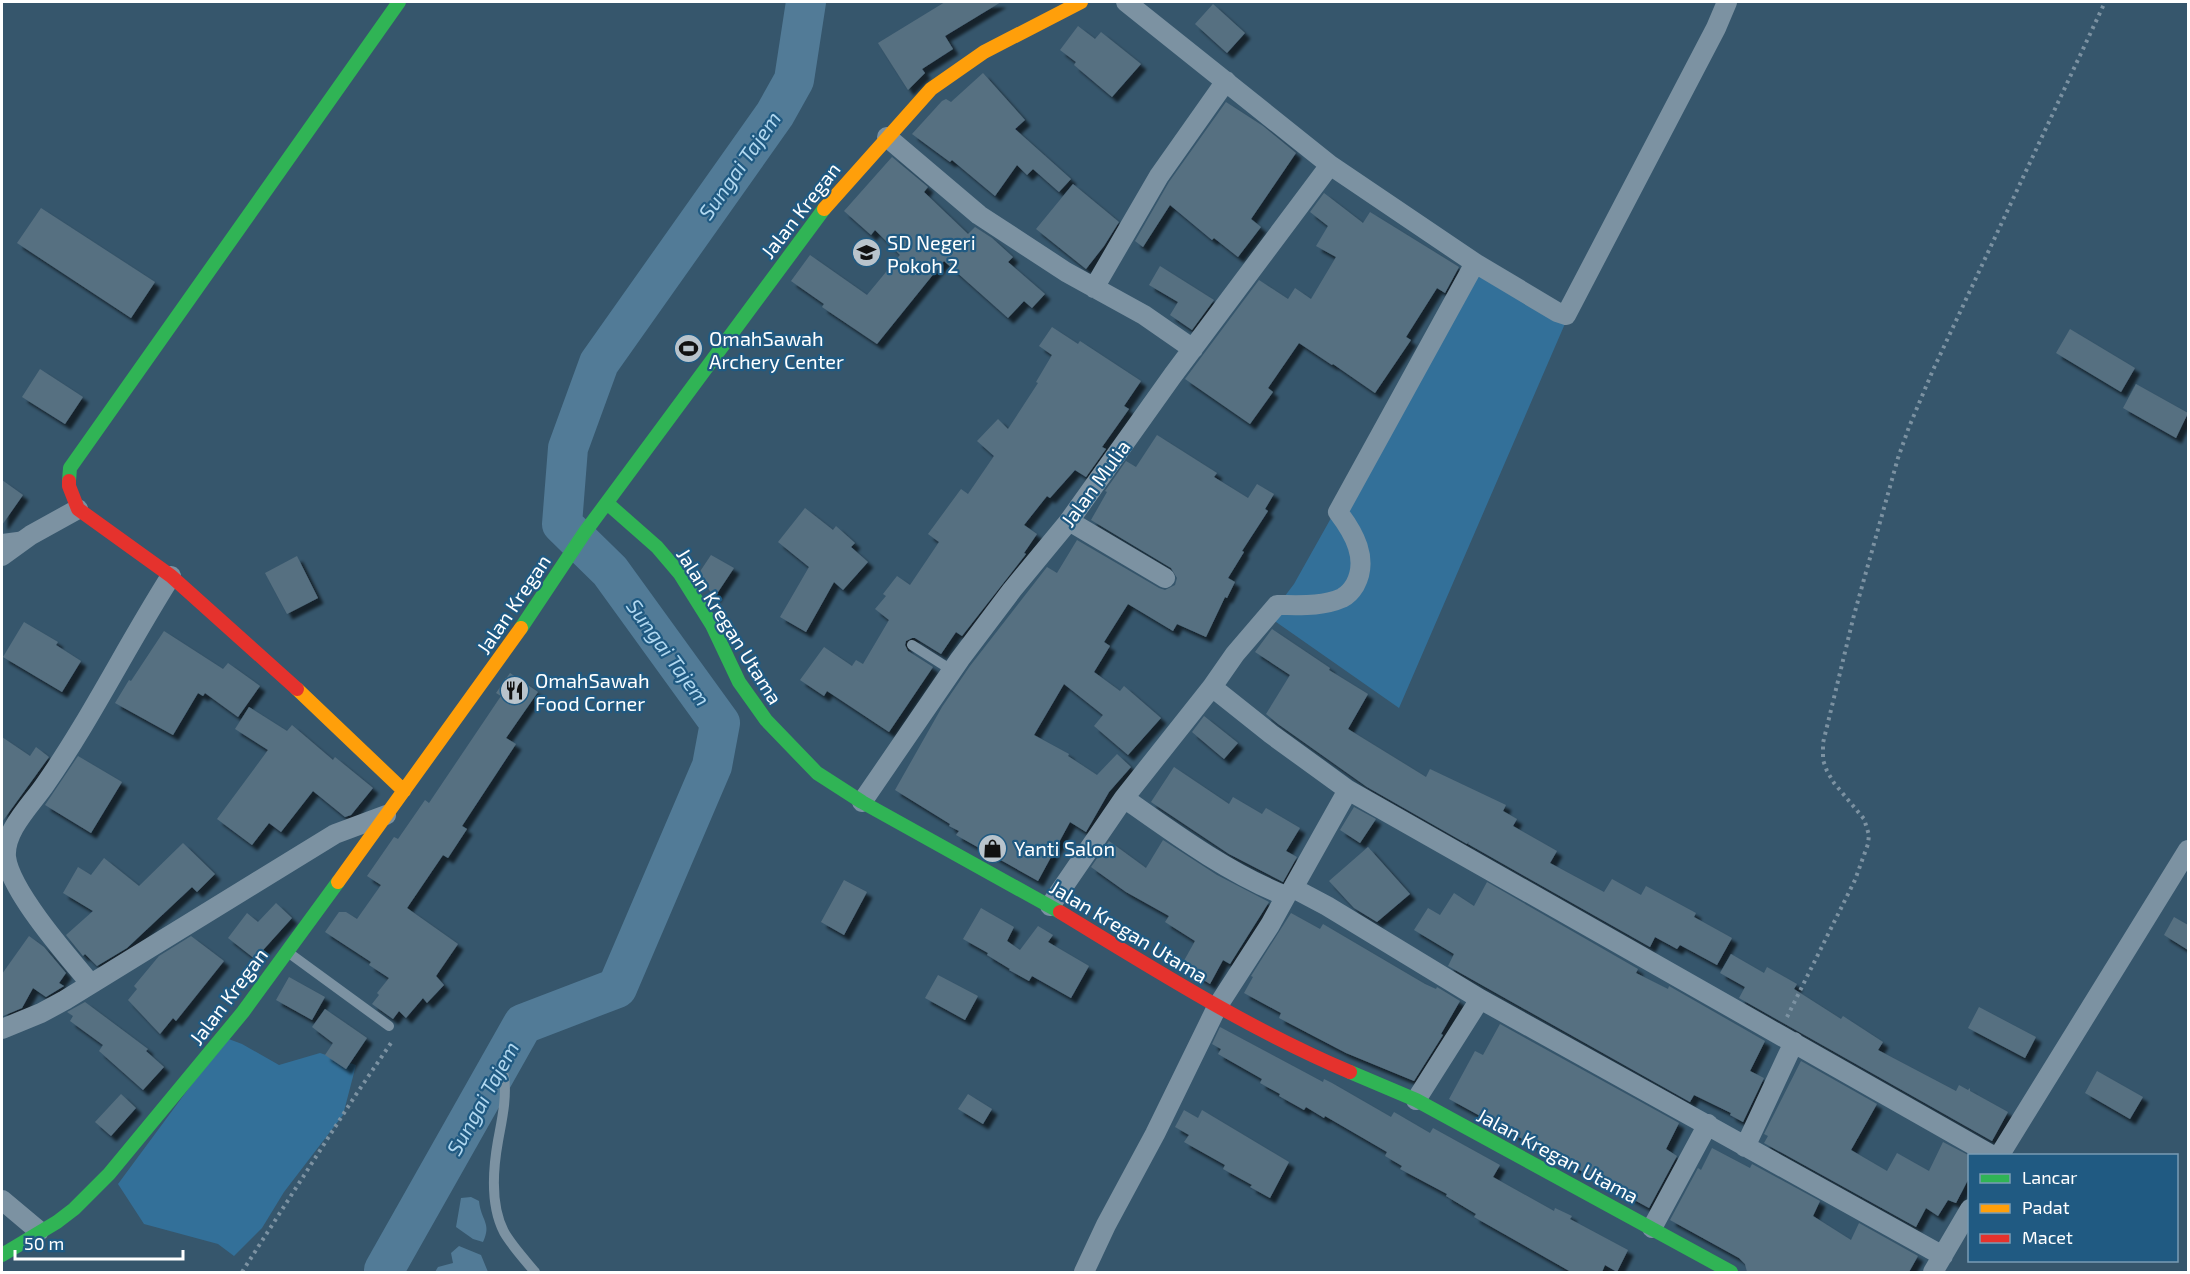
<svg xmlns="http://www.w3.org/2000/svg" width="2190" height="1274" font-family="'Exo 2',sans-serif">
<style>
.green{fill:#337099}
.water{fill:#527b97}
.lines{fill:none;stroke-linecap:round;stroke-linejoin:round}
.river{stroke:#527b97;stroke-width:40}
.building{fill:#577081;filter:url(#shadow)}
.path{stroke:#7c92a2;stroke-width:4;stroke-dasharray:3 4.5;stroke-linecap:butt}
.lane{stroke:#7c92a2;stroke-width:10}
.street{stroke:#7c92a2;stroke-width:20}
.fast{stroke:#30b455;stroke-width:14}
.slow{stroke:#ff9f0a;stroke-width:14}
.jam{stroke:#e5322d;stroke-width:14}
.labels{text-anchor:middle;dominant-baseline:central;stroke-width:4.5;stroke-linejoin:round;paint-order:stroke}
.street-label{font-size:20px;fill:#fff;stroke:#205a82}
.poi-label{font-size:20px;fill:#fff;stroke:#205a82;text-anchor:start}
.water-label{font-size:21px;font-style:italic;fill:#b1d8f0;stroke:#205a82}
</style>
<defs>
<filter id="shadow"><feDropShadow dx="5.5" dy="5.5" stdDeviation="1.5" flood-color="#0009"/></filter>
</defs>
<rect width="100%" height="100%" fill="#36566c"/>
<path class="green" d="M1472,267L1567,319L1399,708L1269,617L1294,584Z
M226,1038L242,1044L279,1065L320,1053L356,1065L343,1115L284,1192L262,1228L234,1256L218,1244L144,1224L118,1184Z"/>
<path class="water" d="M471,1197L479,1201C481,1221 492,1223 483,1242L473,1239L456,1227L461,1198Z
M459,1246L481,1255L488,1272H435L438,1267L453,1263L451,1253Z"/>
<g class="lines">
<path class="river" d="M386,1272L384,1270L523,1024L617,988L712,766L720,723L610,571L562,524L568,448L599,363L775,114L794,80L806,2"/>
</g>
<path class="building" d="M945,2H1001L945,36L953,49L922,69L925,73L908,90L878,43Z
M1213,4L1245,33L1227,53L1195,24Z
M1078,26L1095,39L1101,32L1141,64L1112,97L1074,65L1076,62L1060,50Z
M983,73L1025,120L1015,129L1071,179L1059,192L1033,169L1027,175L1017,165L995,196L952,160L950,162L912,134L942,101L946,99L951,102Z
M1226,102L1263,126L1296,153L1251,219L1261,227L1238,257L1214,238L1212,240L1170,205L1143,247L1135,241L1169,182Z
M892,157L928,187L924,192L968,234L975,227L992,238L1013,257L1008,262L1045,294L1032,308L1024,301L1008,318L944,261L877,344L822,307L824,304L791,281L810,255L867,295L900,255L875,230L871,235L844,211Z
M1073,184L1119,222L1104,246L1086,269L1036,229Z
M1324,193L1363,223L1370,212L1459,267L1445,293L1437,288L1406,337L1411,340L1375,393L1333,364L1332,365L1299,343L1268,388L1273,392L1250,424L1185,379L1259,280L1288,299L1295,288L1311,299L1336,257L1316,246L1328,226L1310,212Z
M41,208L155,282L131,318L17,243Z
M1160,266L1214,300L1192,330L1170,315L1178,302L1149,285Z
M1052,327L1078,344L1080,341L1141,381L1124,406L1129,409L1102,447L1106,449L1086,477L1075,470L1050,498L1047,496L1024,525L1037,534L1024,553L1026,554L962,636L956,632L941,654L915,638H912L906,641L905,645L908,651L933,667L889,732L827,691L824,696L800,680L824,647L852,666L856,660L863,664L889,620L875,609L886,596L883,594L897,576L910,585L939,542L928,534L961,489L968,494L994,456L977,441L998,419L1008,429L1038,383L1036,382L1052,355L1039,346Z
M2070,329L2135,368L2121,392L2056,353Z
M40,369L83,397L65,424L22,397Z
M2136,384L2188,413L2176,438L2123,408Z
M1157,435L1217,473L1214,477L1248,498L1257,484L1274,494L1265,509L1268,511L1242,551L1244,552L1228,578L1235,582L1227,598L1225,597L1206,637L1177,624L1173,631L1128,604L1104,642L1110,646L1094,672L1120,691L1124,686L1161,718L1128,755L1094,726L1103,715L1064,684L1034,735L1069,754L1068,756L1097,775L1117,754L1131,767L1109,792L1086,832L1070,822L1038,881L956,835L959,831L949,826L950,824L895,790L942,707L970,666L1047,567L1057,573L1077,540L1159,588L1165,590L1175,585L1177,578L1171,568L1091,520L1107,492L1105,491L1126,461L1136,467Z
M2,480L23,495L2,525Z
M805,508L833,530L836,526L855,543L851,547L868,562L843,590L834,582L806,632L780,617L809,567L778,542Z
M711,555L734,568L714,598L699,573Z
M297,556L318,598L287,614L265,573Z
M24,622L58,642L56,645L81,661L62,692L3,657Z
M1272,629L1330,668L1329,670L1368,694L1348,729L1426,777L1430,769L1506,805L1503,811L1517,819L1513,826L1557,851L1550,863L1604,892L1612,879L1641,895L1646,886L1696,913L1694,917L1732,938L1717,965L1680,945L1677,949L1655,937L1650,947L1468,844L1469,842L1467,844L1367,787L1278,724L1266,714L1290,675L1255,652Z
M164,631L223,669L228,663L260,686L238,717L205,693L203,696L198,693L173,735L115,703L129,680L131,681Z
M510,673L538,692L506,738L516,744L462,826L467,829L448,858L443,855L407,908L458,944L436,976L444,985L427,1003L423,998L406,1018L399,1011L393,1019L372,1004L379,995L377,993L389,978L369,965L371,962L325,932L339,912H346L357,919L381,885L367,876L394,837L398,839L425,800L429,803L501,696L496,693Z
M249,707L287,731L292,725L333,760L335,757L373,788L351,815L345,817L313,791L281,832L269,823L252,845L217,819L268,750L235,729Z
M1204,716L1238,743L1224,759L1192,732Z
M2,737L30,756L36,747L49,757L2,822Z
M78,756L122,782L91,833L45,805Z
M1174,767L1229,804L1233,797L1262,814L1266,808L1300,828L1286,851L1297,857L1283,882L1229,854L1151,802Z
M1354,807L1376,819L1360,843L1340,830Z
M1163,840L1217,875L1269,902L1230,964L1223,960L1210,984L1181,966L1195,941L1165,922L1169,916L1126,892L1091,867L1109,841L1146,868Z
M183,843L215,874L197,892L192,887L127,948L97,966L85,954L83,956L66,935L93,911L63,893L78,867L91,875L104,858L139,886Z
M1368,847L1410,894L1377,922L1354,908L1329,881Z
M844,880L867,892L844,935L821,922Z
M1487,882L1638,969L1636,973L1668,989L1669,986L1765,1041L1750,1071L1764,1078L1743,1122L1730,1115L1731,1113L1694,1095L1690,1102L1448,966L1454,954L1414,930L1428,908L1440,915L1454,893L1474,906Z
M276,903L292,918L255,959L228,938L247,913L258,922Z
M981,908L1014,927L1007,941L1020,950L1038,926L1053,935L1048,942L1089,966L1071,998L1032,976L1029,981L1009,970L1010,969L987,955L988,953L963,939Z
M1291,913L1320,929L1323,924L1425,984L1436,989L1437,987L1460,1001L1441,1034L1443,1035L1414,1081L1346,1053L1279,1018L1281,1013L1244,993L1253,977L1251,976Z
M2174,917L2188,925V950L2164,935Z
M29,936L44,947L66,973L59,983L64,986L46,997L33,988L22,1008L3,1016L2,1015V974Z
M191,936L224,961L176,1021L173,1018L160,1034L128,1000L137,989L134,986L159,956Z
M1731,954L1764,973L1767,967L1797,984L1794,989L1841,1019L1843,1016L1883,1042L1878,1050L1956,1091L1959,1085L1968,1090L1970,1088V1091L2008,1112L1992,1141L1739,998L1745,987L1720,973Z
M938,975L978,996L965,1020L925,998Z
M289,977L325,997L312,1020L276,1000Z
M85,1002L148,1049L146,1051L164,1067L143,1090L99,1051L103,1045L70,1021L73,1016L67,1012Z
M1979,1007L2036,1037L2025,1058L1968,1028Z
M325,1009L367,1038L346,1069L325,1055L333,1043L312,1027Z
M1500,1024L1679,1123L1666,1149L1677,1156L1649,1208L1449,1099L1475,1051L1483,1055Z
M1220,1027L1323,1082L1324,1079L1332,1083L1391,1117L1394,1112L1430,1133L1433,1128L1500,1165L1493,1177L1554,1211L1555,1208L1572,1216L1570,1219L1628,1250L1617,1272L1605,1265L1602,1272H1571L1474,1217L1476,1214L1446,1196L1447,1194L1400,1169L1402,1166L1385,1156L1387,1152L1325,1116L1324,1118L1306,1107L1304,1110L1279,1096L1280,1094L1260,1083L1262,1079L1218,1054L1221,1049L1212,1044Z
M1801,1061L1877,1104L1851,1150L1887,1171L1897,1153L1929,1171L1943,1142L1970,1156V1176L1956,1203L1948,1200L1938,1216L1926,1208L1916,1227L1764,1143L1768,1136L1764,1134Z
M2097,1071L2143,1097L2130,1119L2085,1093Z
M121,1094L136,1108L111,1136L95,1122Z
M968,1094L992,1109L983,1124L958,1109Z
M1184,1110L1198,1118L1202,1110L1289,1162L1270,1198L1250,1187L1252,1185L1223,1169L1225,1165L1184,1142L1189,1135L1175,1127Z
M1712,1148L1750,1168L1752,1164L1820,1201L1813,1216L1851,1240L1859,1223L1918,1256L1909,1272H1747L1745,1264L1739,1258L1670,1220L1698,1168L1701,1170Z"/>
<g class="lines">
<path class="path" d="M1787,1017L1855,880L1868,844L1869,835L1864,819L1834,783L1827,771L1823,760V743L1854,615L1898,458L1909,427L1933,370L2105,2
M242,1272L355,1096L393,1040"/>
<path class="lane" d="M2,539L25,536
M912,645L953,671
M289,953L389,1026
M504,1076C507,1098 502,1119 498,1141C493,1169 490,1205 504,1232C512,1246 525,1260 535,1272"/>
<path class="street" d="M1126,2L1330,165L1475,263L1557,312L1566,315L1716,28L1727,2
M887,137L979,215L1066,272L1144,315L1193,349
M1094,288L1159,176L1226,81
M1069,521L1165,578
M2,556L31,535L78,509
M1212,687L1271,734L1348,790L1993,1156
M1348,790L1293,888L1327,906L1480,999L1943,1256
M862,802L960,659L1012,590L1069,521L1173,375L1330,165
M1050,906L1124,798L1212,687L1235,654L1277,605C1299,605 1322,607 1342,598C1348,595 1352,590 1355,585C1369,559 1354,533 1338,512L1475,263
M91,984C68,957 10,891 6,857C4,831 30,806 44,786C91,719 127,645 171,576
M2,1029L41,1013L65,1000L335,834L386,815
M1416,1100L1480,999
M1745,1147L1794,1042
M1999,1156L2188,850
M2,1200L39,1231
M1652,1228L1708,1124
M1084,1272L1106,1225L1155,1134L1217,1007L1270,925L1286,896C1228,873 1175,834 1124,798
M1933,1272L1970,1209"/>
<path class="fast" d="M69,481L70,468L399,2
M607,503L657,547L680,574L712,625L739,682L766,720L817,773L862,802L1060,912
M521,628L585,532L824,209
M1350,1072L1416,1100L1731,1272
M2,1255L57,1222L74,1209L109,1174L243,1012L338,882"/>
<path class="slow" d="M824,209L931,89L984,52L1081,2
M297,689L404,791
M338,882L521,628"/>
<path class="jam" d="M69,481V486L78,509L171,576L297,689
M1060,912C1154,969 1248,1029 1350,1072"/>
</g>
<defs>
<symbol id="school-disc" viewBox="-11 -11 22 22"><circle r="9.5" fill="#b9c4cc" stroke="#205a82"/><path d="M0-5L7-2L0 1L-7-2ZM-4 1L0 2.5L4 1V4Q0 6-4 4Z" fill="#111"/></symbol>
<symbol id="stadium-disc" viewBox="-11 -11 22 22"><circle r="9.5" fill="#b9c4cc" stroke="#205a82"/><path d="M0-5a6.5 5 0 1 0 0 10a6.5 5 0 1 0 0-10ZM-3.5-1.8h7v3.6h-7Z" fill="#111"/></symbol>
<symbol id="restaurant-disc" viewBox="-11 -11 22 22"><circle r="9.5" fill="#b9c4cc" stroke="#205a82"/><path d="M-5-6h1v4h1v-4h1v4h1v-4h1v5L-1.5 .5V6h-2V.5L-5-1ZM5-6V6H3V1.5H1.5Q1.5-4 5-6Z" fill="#111"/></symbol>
<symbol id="shop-disc" viewBox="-11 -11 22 22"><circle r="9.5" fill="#b9c4cc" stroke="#205a82"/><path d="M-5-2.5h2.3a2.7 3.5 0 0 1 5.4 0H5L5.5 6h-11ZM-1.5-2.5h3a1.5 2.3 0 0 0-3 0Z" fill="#111"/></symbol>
</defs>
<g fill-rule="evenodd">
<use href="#school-disc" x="850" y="236" width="33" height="33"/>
<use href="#stadium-disc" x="672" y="332" width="33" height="33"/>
<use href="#restaurant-disc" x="498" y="674" width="33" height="33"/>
<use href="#shop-disc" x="976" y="832" width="33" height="33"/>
</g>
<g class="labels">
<g class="street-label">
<text transform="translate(800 210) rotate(-52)">Jalan Kregan</text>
<text transform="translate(1095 483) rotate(-54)">Jalan Mulia</text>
<text transform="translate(513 604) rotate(-56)">Jalan Kregan</text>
<text transform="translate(730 626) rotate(58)">Jalan Kregan Utama</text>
<text transform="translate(1129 931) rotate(31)">Jalan Kregan Utama</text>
<text transform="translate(228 996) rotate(-53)">Jalan Kregan</text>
<text transform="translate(1558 1155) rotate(28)">Jalan Kregan Utama</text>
</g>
<g class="poi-label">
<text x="887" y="242">SD Negeri<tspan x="887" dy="23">Pokoh 2</tspan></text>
<text x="709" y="338">OmahSawah<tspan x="709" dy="23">Archery Center</tspan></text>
<text x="535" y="680">OmahSawah<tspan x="535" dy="23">Food Corner</tspan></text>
<text x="1014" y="848">Yanti Salon</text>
</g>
<g class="water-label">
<text transform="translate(739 165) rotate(-55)">Sungai Tajem</text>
<text transform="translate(669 652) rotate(54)">Sungai Tajem</text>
<text transform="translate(482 1098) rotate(-61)">Sungai Tajem</text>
</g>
</g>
<rect width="2190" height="1274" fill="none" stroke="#ffffff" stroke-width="6"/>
<rect x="1968" y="1154" width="210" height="108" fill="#205a82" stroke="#799cb4" stroke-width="1.5"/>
<rect x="1980" y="1174" width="30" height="9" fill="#30b455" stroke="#799cb4" stroke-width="1.5"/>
<text x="2022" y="1184" font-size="18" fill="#ffffff">Lancar</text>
<rect x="1980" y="1204" width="30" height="9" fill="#ff9f0a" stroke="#799cb4" stroke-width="1.5"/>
<text x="2022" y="1214" font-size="18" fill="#ffffff">Padat</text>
<rect x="1980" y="1234" width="30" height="9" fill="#e5322d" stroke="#799cb4" stroke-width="1.5"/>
<text x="2022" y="1244" font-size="18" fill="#ffffff">Macet</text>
<path d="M15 1250v9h168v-9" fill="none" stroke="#ffffff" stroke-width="3"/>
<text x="24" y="1250" font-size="18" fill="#ffffff" stroke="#205a82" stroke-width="4.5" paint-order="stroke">50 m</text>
</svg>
